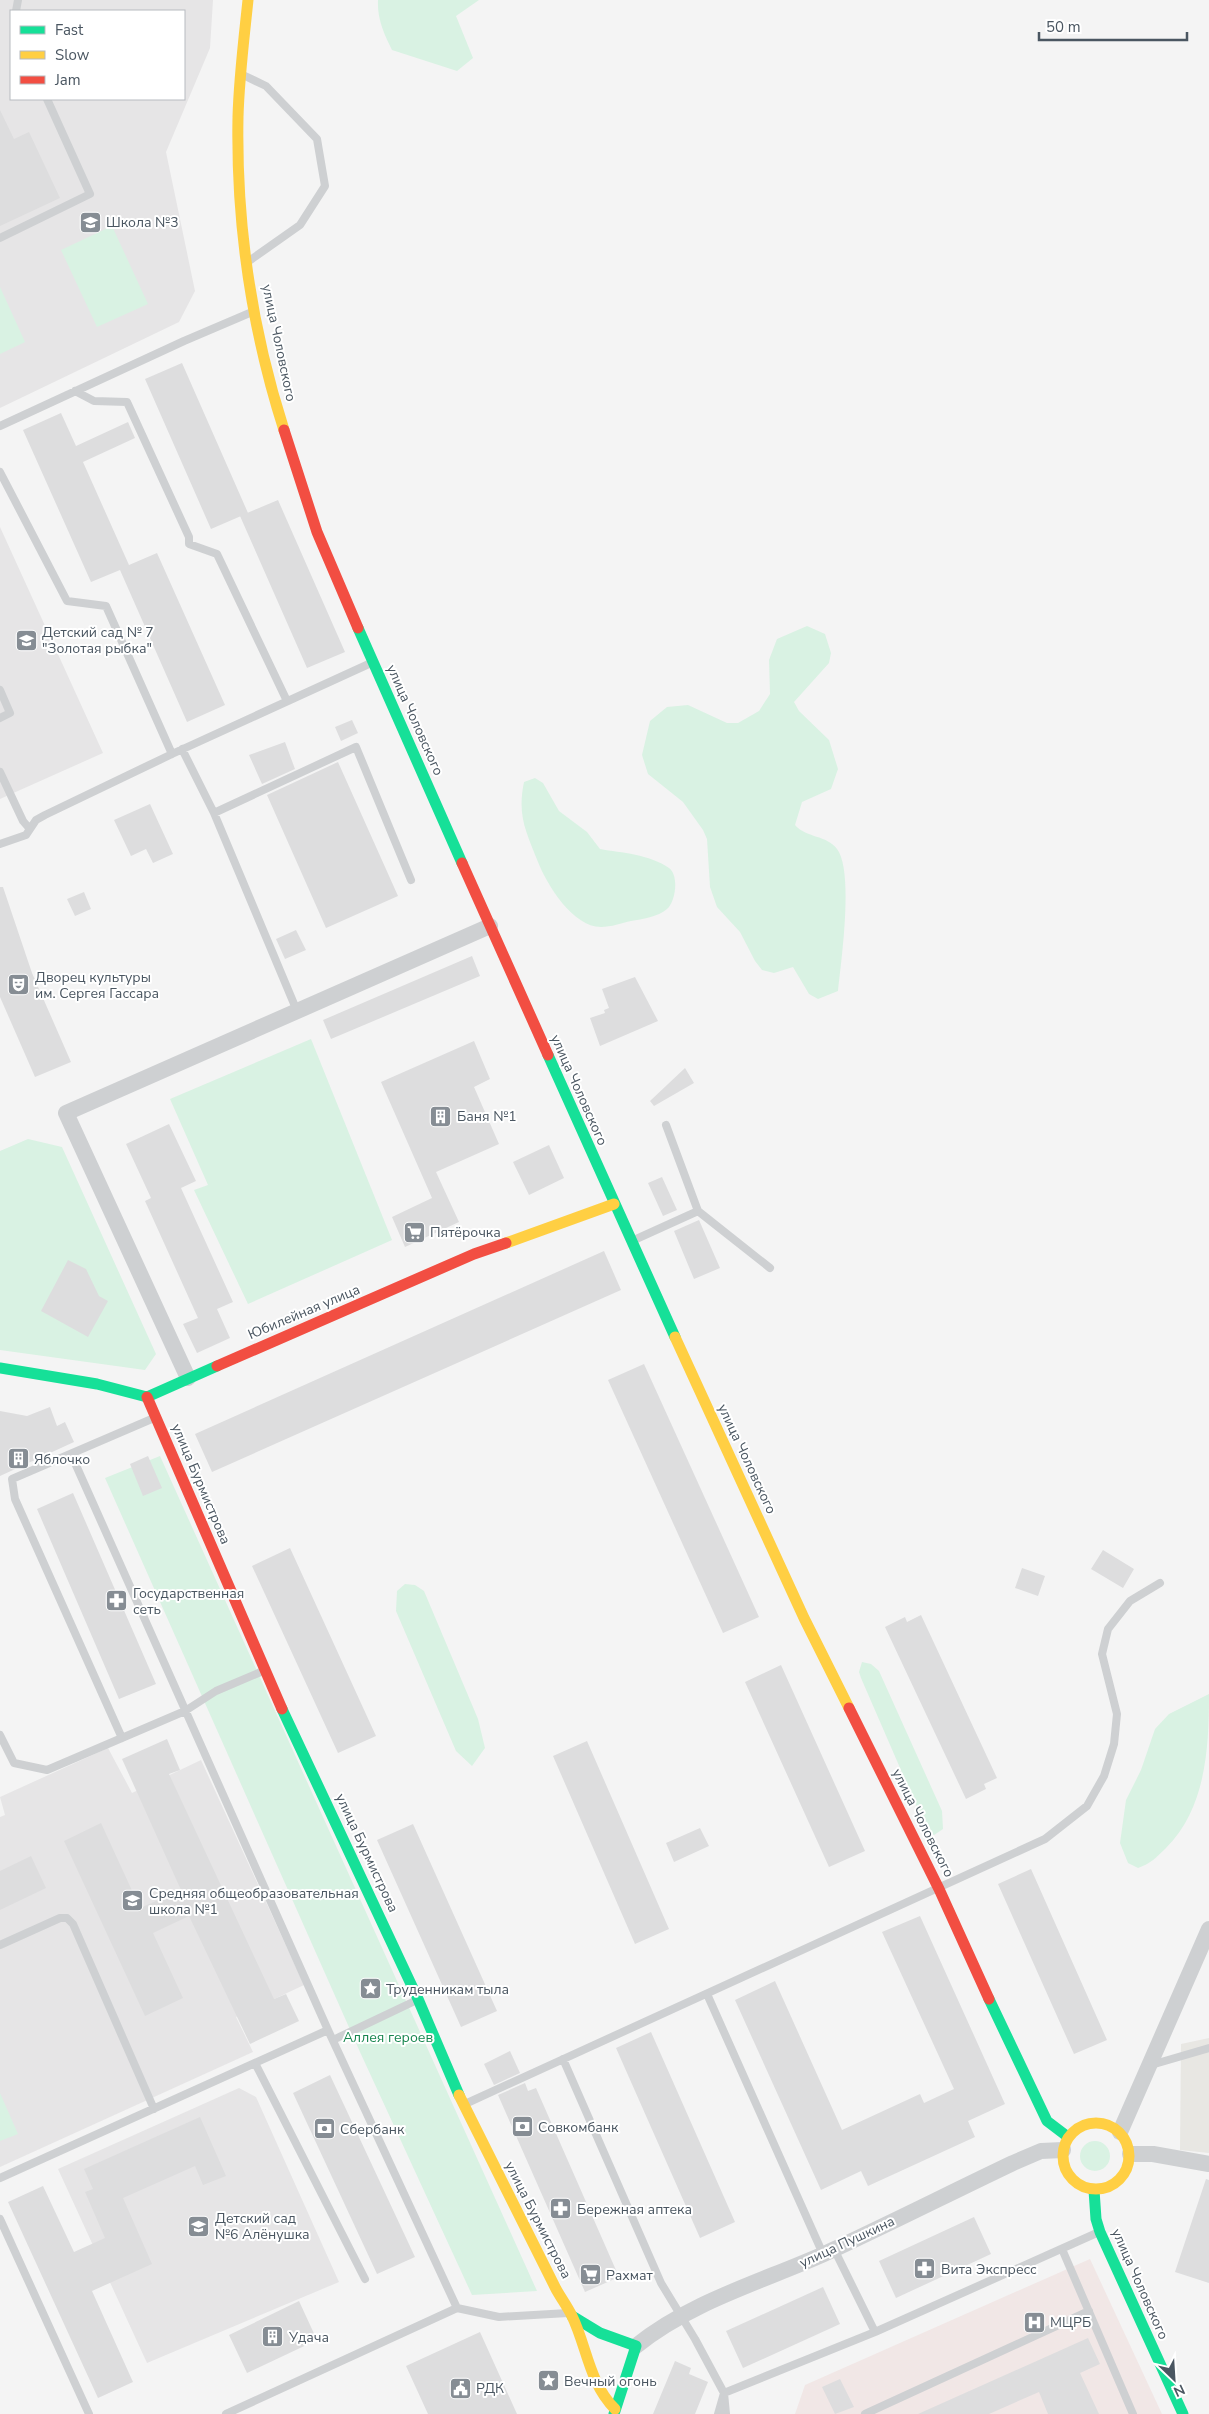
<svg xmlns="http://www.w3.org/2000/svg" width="1209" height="2414" font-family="'Nunito Sans',sans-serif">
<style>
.commercial{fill:#e8e7e3}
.education{fill:#e6e5e6;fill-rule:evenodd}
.medical{fill:#f1e7e6}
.green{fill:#d9f2e3}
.building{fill:#ddddde}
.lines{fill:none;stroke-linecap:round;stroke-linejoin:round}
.lane{stroke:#ced0d2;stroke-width:8}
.street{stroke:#ced0d2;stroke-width:16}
.fast{stroke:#16e098;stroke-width:11}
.slow{stroke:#ffcf43;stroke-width:11}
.jam{stroke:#f24e42;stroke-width:11}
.labels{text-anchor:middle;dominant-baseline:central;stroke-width:4;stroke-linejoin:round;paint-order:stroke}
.poi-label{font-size:14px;fill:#4a5661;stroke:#fff;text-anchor:start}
.street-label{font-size:14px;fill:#4a5661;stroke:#fff}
.park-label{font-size:14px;fill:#17864f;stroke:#fff}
</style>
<rect width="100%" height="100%" fill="#f4f4f4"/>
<path class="commercial" d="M1209,2038V2153L1180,2150L1181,2044Z"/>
<path class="education" d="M0,0H213L210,48L166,152L195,291L179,322L0,408ZM11,11H184V99H11Z
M0,527L103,753L0,799Z
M108,1748L132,1793L201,1760L304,1985L236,2017L253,2052L0,2167V1817L5,1815L0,1797Z
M239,2088L256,2097L339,2282L147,2363L58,2169Z"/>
<path class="medical" d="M1090,2259L1162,2414H795L805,2385Z"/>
<path class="green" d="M378,0H479L456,16L473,58L457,71L392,50C384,34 377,19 378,0Z
M112,226L148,304L97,327L61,250Z
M0,287L25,342L0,354Z
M807,626L825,634L831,653L829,663L794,702L799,711L829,740L838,769L831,789L802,802L795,825C806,838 827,835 837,849C854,871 841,962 838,991L818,999L809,994L793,967L774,973L762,970L755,961L740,932L717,907L710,887L707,839L703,830L683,802L648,774L642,755L650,721L667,707L688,705L727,723H738L759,711L770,694L769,660L777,639Z
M535,778L543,783L559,811L587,832L600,849C622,853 649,854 669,868C679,875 676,901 667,909C658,917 642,919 631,921C622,923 611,927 601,927C573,927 547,885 538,862C526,831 517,816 524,782Z
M311,1039L392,1240L248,1304L194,1190L208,1185L170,1099Z
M28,1139L62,1147L156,1354L145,1370L0,1350V1151Z
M160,1456L537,2291L472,2295L360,2052L105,1478Z
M405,1584L415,1585L424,1591L478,1719L485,1748L472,1766L456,1751L396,1611L397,1591Z
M862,1662L871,1664L879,1671L942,1811L943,1829L934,1835L927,1830L861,1678L859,1672Z
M1209,1694C1209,1748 1206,1808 1166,1848C1157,1857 1150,1864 1138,1868L1128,1863L1120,1843L1126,1800L1141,1770L1155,1729L1169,1714Z
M0,2093L18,2134L0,2141Z
M1080 2156a15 15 0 1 1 30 0a15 15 0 1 1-30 0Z"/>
<path class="building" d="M0,110L14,139L29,132L60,198L0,226Z
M182,363L248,513L211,529L145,379Z
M61,413L76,446L128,422L135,438L83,462L129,565L157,553L225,705L187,722L120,570L91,582L23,430Z
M278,500L345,652L307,668L240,516Z
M352,720L358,733L341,741L335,727Z
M285,742L295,769L262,784L249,755Z
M338,762L398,896L326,928L267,795Z
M150,804L173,854L153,863L146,849L131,856L114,820Z
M0,887H3L32,973L71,1062L35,1077L0,997Z
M84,892L91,909L75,916L67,899Z
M296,930L306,950L285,959L276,939Z
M472,956L480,976L331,1039L323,1020Z
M635,977L658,1021L600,1046L590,1018L605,1013L604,1010L609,1008L602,989Z
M474,1041L490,1079L474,1087L499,1144L436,1172L459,1222L405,1247L392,1217L432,1198L381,1082Z
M685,1068L694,1083L654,1106L650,1101Z
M169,1124L196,1181L181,1188L233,1302L217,1309L230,1338L197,1353L183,1324L198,1318L145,1201L151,1198L126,1144Z
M549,1145L564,1178L529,1195L513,1162Z
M662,1177L677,1210L663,1216L648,1183Z
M699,1220L720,1268L694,1279L674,1231Z
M604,1251L621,1290L212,1472L195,1434Z
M68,1260L86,1269L99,1296L108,1301L88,1337L41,1311Z
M644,1364L759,1617L723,1633L608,1380Z
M50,1407L57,1426L65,1422L74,1442L0,1476V1411L27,1416Z
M148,1456L162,1488L143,1496L130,1464Z
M73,1493L156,1684L119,1699L37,1509Z
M290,1548L376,1736L338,1753L252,1566Z
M1103,1550L1134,1569L1123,1588L1091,1569Z
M1022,1568L1045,1576L1038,1596L1015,1588Z
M921,1615L997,1778L984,1784L986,1789L966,1799L885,1627L905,1617L907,1622Z
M781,1665L865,1851L829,1867L745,1682Z
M167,1739L180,1770L169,1774L274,1999L286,1994L299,2021L250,2044L189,1916L153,1933L183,1998L145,2016L64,1841L101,1823L140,1908L181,1890L122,1759Z
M587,1741L669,1929L635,1944L553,1756Z
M413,1824L497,2011L461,2027L377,1840Z
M700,1828L709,1846L674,1862L666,1843Z
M31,1856L46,1888L0,1910V1871Z
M1031,1869L1107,2040L1074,2054L998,1884Z
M920,1916L1005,2104L968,2121L975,2137L868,2186L861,2171L821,2190L735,2000L775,1981L842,2130L920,2094L924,2103L954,2089L882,1932Z
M651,2032L735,2222L700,2238L616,2048Z
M510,2051L520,2073L494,2085L484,2064Z
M330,2075L415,2257L377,2274L293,2093Z
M525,2083L528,2091L536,2088L619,2277L585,2292L498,2095Z
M200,2117L226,2176L203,2185L195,2166L123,2198L152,2264L92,2291L133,2382L98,2398L8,2202L43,2186L74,2252L105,2238L85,2192L93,2189L84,2169Z
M1206,2179L1209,2180V2283L1175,2272Z
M974,2217L991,2254L896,2298L879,2261Z
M823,2287L840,2324L743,2368L726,2331Z
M299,2301L317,2340L247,2373L229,2335Z
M480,2332L517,2414H428L406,2366Z
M1088,2338L1100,2364L1080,2373L1099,2414H1048L1039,2392L989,2414H918Z
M675,2361L691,2368L689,2374L708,2382L695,2414H653Z
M840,2379L854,2407L835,2414L822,2387Z"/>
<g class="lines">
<path class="lane" d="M16,11L18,0
M243,75L266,86L317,139L325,186L300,225L249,261
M0,238L90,194L47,99
M75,391L94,401L127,402L189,537V544L217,554L287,701
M0,426L184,341L252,312
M0,472L67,601L106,606L172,754
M0,690L10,713L0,718
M182,749L214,813L297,1011
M0,772L23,821L29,828
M214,813L356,747L411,880
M0,844L26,835L36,820L45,815L172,754L371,663
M698,1211L770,1268
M634,1240L698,1211L666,1125
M71,1454L328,2030L457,2308
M0,1735L14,1763L47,1770L185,1711L216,1691L263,1671
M122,1738L15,1499L12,1479L154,1418
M0,1945L60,1918H67L73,1924L154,2109
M707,1994L823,2254
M333,2040L417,2000
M563,2059L661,2283L695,2339L724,2393L726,2414
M255,2063L365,2279
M1151,2065L1209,2048
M465,2104L1045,1839L1087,1806L1104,1776L1114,1744L1117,1714L1102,1654L1108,1629L1130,1601L1160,1583
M0,2178L328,2030
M0,2219L89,2414
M834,2249L875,2332
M1062,2249L1133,2414
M226,2414L457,2308L499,2317L568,2313
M718,2414L724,2393L875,2332L1099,2232
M865,2414L1089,2311"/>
<path class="street" d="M188,1378L66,1113L490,926
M1120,2132L1209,1929
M1130,2154H1153L1209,2164
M636,2346C690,2302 761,2282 824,2254C887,2225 950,2193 1013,2163L1041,2151L1063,2150"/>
<path class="fast" d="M358,628L462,863
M548,1055L675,1337
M0,1368L97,1384L147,1397L217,1366
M282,1709L418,1999L459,2095
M989,1999L1047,2121L1068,2137
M1094,2190L1096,2219L1100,2232L1183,2414
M572,2316L600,2333L636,2346L614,2414"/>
<path class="slow" d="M248,0C244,39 239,78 238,117C236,223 252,330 284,430
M506,1243L614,1204
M675,1337L804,1618L849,1708
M459,2095L556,2289C561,2298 567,2306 572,2316C587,2347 589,2383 615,2409
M1063 2156a33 33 0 1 1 66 0a33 33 0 1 1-66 0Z"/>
<path class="jam" d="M284,430L317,532L358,628
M462,863L548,1055
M217,1366L474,1254L506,1243
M147,1397L282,1709
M849,1708L939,1889L989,1999"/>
</g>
<defs>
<symbol id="school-square" viewBox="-11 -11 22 22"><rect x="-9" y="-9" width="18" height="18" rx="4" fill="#868d94" stroke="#fff"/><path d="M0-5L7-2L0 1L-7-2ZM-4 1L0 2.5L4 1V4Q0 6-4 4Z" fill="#fff"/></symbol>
<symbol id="theatre-square" viewBox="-11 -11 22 22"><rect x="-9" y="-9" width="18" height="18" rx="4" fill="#868d94" stroke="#fff"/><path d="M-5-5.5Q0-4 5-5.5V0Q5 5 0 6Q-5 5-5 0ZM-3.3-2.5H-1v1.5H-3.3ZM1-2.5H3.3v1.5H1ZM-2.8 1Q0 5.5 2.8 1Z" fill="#fff"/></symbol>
<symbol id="building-square" viewBox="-11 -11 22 22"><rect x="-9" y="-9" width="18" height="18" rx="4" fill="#868d94" stroke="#fff"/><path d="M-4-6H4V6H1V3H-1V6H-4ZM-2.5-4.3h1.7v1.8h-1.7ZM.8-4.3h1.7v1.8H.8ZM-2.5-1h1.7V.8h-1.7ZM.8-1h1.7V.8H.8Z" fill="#fff"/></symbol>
<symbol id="supermarket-square" viewBox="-11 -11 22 22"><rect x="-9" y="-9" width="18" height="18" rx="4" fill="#868d94" stroke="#fff"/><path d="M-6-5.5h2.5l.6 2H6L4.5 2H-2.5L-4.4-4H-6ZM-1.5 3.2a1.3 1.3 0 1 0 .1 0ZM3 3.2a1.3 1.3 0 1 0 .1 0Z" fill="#fff"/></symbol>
<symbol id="pharmacy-square" viewBox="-11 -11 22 22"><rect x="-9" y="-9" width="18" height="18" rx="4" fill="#868d94" stroke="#fff"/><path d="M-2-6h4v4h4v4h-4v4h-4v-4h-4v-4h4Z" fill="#fff"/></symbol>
<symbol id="sight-square" viewBox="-11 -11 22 22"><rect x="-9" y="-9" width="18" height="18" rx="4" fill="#868d94" stroke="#fff"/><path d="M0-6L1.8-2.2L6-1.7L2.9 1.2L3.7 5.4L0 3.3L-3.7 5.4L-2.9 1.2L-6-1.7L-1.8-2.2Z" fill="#fff"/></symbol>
<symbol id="bank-square" viewBox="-11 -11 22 22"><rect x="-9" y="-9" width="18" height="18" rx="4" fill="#868d94" stroke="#fff"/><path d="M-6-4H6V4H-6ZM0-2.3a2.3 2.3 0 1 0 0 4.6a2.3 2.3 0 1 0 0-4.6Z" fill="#fff"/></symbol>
<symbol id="hospital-square" viewBox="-11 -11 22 22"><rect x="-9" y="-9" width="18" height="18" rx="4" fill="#868d94" stroke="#fff"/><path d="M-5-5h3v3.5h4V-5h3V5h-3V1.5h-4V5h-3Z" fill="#fff"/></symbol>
<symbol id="civic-square" viewBox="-11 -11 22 22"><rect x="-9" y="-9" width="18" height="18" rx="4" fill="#868d94" stroke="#fff"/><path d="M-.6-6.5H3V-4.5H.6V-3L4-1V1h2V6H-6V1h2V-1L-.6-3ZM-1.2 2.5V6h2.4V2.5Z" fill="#fff"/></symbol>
</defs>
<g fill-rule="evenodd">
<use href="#school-square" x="78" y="210" width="25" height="25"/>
<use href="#school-square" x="14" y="628" width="25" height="25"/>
<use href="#theatre-square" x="6" y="972" width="25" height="25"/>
<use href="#building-square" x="428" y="1104" width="25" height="25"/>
<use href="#supermarket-square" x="402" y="1220" width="25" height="25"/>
<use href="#building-square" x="6" y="1446" width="25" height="25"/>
<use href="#pharmacy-square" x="104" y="1588" width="25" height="25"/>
<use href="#school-square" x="120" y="1888" width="25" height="25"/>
<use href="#sight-square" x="358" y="1976" width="25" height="25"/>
<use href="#bank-square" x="510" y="2114" width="25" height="25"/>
<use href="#bank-square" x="312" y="2116" width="25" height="25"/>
<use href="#pharmacy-square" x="548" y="2196" width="25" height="25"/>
<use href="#school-square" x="186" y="2214" width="25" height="25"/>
<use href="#pharmacy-square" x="912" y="2256" width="25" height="25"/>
<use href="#supermarket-square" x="578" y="2262" width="25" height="25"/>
<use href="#hospital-square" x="1022" y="2310" width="25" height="25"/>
<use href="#building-square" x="260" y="2324" width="25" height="25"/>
<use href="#sight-square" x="536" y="2368" width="25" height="25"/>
<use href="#civic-square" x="448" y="2376" width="25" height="25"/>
</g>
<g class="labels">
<g class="poi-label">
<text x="106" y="222">Школа №3</text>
<text x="42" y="632">Детский сад № 7<tspan x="42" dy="16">"Золотая рыбка"</tspan></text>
<text x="35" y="977">Дворец культуры<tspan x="35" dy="16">им. Сергея Гассара</tspan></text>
<text x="457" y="1116">Баня №1</text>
<text x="430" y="1232">Пятёрочка</text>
<text x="34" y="1459">Яблочко</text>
<text x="133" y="1593">Государственная<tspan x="133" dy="16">сеть</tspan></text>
<text x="149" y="1893">Средняя общеобразовательная<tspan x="149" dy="16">школа №1</tspan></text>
<text x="386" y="1989">Труденникам тыла</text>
<text x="538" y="2127">Совкомбанк</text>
<text x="340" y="2129">Сбербанк</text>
<text x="577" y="2209">Бережная аптека</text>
<text x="215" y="2218">Детский сад<tspan x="215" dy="16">№6 Алёнушка</tspan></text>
<text x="941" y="2269">Вита Экспресс</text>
<text x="606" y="2275">Рахмат</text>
<text x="1050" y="2322">МЦРБ</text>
<text x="289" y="2337">Удача</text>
<text x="564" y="2381">Вечный огонь</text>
<text x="476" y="2388">РДК</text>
</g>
<g class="street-label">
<text transform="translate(279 343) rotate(78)">улица Чоловского</text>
<text transform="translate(415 720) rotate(66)">улица Чоловского</text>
<text transform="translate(579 1090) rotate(66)">улица Чоловского</text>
<text transform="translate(304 1312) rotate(-23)">Юбилейная улица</text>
<text transform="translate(747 1459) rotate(65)">улица Чоловского</text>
<text transform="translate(201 1484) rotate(67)">улица Бурмистрова</text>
<text transform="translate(923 1823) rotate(63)">улица Чоловского</text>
<text transform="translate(367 1853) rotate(65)">улица Бурмистрова</text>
<text transform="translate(538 2220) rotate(63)">улица Бурмистрова</text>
<text transform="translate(847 2242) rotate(-25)">улица Пушкина</text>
<text transform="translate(1140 2284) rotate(66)">улица Чоловского</text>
</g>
<g class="park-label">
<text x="388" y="2037">Аллея героев</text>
</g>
</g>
<rect x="10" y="10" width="175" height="90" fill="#ffffff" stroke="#b7bbc0"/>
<rect x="20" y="26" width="25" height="8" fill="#16e098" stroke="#b7bbc0"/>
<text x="55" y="35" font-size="15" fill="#4a5661">Fast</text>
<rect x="20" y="51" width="25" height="8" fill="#ffcf43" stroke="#b7bbc0"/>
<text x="55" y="60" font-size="15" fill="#4a5661">Slow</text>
<rect x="20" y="76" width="25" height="8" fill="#f24e42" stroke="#b7bbc0"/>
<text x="55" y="85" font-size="15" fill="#4a5661">Jam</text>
<g transform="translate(1174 2379) rotate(155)" stroke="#ffffff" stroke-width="4" paint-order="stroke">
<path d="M0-4L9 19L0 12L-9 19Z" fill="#4a5661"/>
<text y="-8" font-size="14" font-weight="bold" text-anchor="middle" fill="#4a5661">N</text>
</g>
<path d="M1039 32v8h148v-8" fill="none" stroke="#4a5661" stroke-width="2.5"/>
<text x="1046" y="32" font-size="15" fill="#4a5661" stroke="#ffffff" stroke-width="4" paint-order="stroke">50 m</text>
</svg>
